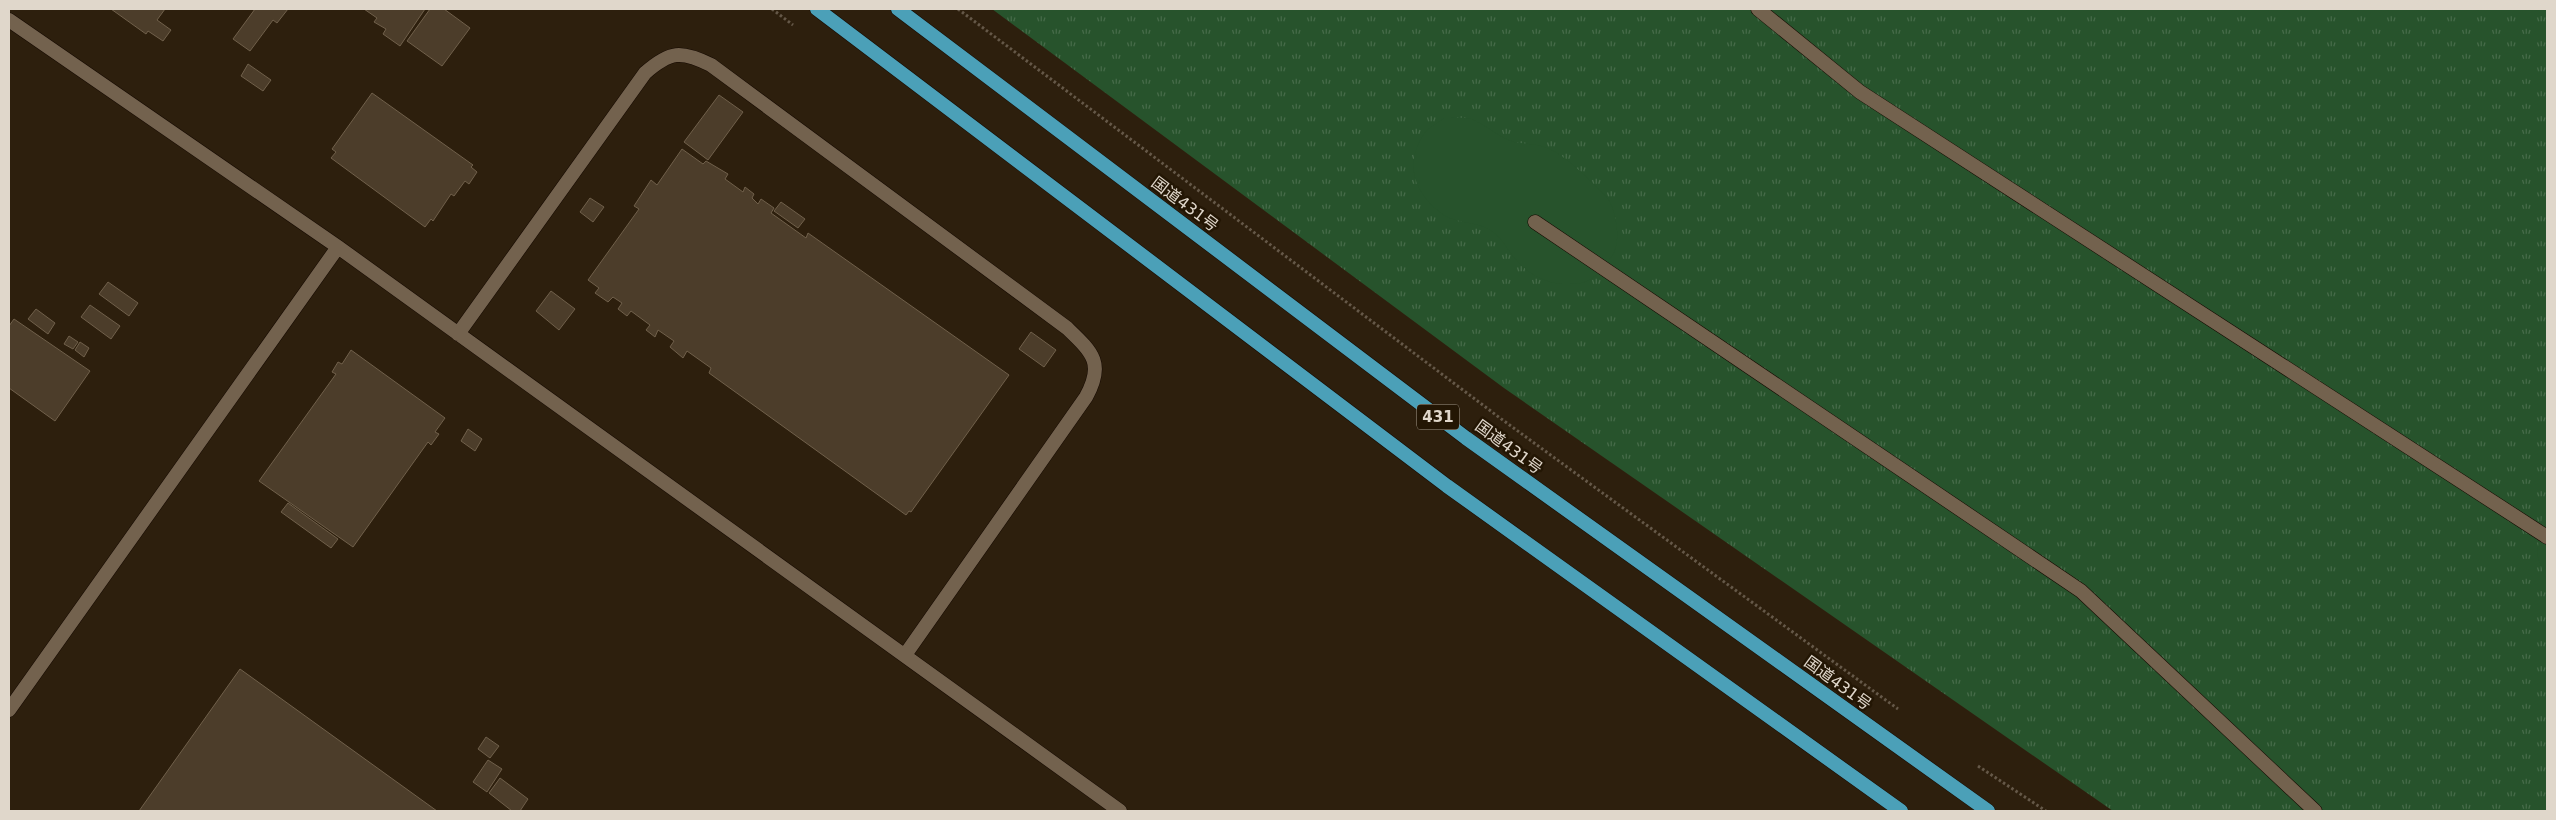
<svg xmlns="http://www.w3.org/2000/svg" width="2556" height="820" font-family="'DejaVu Sans','Noto Sans JP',sans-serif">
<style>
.grass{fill:url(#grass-tufts)}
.garden{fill:#27532c}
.building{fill:#4c3d2a;stroke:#70604b}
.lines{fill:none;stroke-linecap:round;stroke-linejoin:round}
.service-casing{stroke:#150900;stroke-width:15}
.trunk-casing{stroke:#150900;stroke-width:15}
.path{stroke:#655848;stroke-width:3;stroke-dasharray:2.5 2.5;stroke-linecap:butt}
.service{stroke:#73624e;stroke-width:14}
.trunk{stroke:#4ba0b8;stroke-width:14}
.labels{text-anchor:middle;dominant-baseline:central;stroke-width:5;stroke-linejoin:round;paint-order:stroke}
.shield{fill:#231604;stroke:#a79d8f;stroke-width:1}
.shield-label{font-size:15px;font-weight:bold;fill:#e0d7cb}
.street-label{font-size:16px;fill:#e0d7cb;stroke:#231604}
</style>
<defs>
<pattern id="grass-tufts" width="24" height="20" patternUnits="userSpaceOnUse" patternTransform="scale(1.25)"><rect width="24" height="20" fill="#27532c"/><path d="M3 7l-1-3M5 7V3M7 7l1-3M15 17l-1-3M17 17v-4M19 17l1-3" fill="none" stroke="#466b49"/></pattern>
</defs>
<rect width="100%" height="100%" fill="#2d1f0d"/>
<path class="grass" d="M992,9H2547V811H2113L1504,388Z"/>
<path class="garden" d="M1444,118C1452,118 1463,117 1471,119C1486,124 1499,138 1514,142C1531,145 1542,143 1557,153C1568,159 1604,192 1610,202C1617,216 1621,243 1612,256C1604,267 1596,280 1581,283C1556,287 1535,280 1517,261C1507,250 1503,238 1490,230C1476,221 1455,224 1441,213C1414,193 1404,163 1424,134C1428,128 1438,123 1444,118Z
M2547,511V582L2537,555L2542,516Z"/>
<path class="building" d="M111,9H165L157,20L171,30L163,41L148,31L146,34Z
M255,9H288L277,23L273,20L250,51L233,39Z
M364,9H425L400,46L383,34L386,29L374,22L377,18Z
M430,9H444L470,28L442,66L407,41Z
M248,64L271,80L263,91L241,76Z
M372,93L473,165L471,167L477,172L469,184L465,181L454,196L451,194L433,221L431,219L425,227L331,158L336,152L332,149Z
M719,95L743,112L708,160L684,142Z
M682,149L703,164L706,161L728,174L725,179L743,192L745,187L754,194L752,198L758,204L761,199L774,208L771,213L806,238L808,233L1009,375L911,512L909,511L906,515L709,373L711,368L687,351L683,358L670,347L674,341L658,330L655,337L646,330L650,325L631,311L627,316L618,309L622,303L613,297L608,302L595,293L599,288L588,280L639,209L634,206L651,180L657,185Z
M590,198L604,207L593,222L580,212Z
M781,202L805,219L798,228L774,211Z
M108,282L138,303L129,316L99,294Z
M551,291L575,309L559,330L536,311Z
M90,305L120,326L111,339L81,317Z
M36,309L55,323L48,334L28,319Z
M14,319L90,371L55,421L9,388V326Z
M1031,332L1056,350L1044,367L1019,349Z
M69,336L78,342L73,349L64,344Z
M80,342L89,348L84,357L75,350Z
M351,350L445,418L435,432L439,434L431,445L428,442L353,547L259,481L336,374L332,372L338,362L342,364Z
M468,429L482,439L475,451L461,441Z
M288,503L338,539L331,548L281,512Z
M240,669L437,811H139Z
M486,737L499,746L490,758L478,749Z
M488,760L502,769L487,792L473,782Z
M500,778L528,799L520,811H512L489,793Z"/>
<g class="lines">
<defs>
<path id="service" d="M1758,9L1860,92L2547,537
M9,20L338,247L1120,811
M1535,222L2081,591L2315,811
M458,334L645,73C670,51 681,50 711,65L1067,328C1092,352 1105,363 1086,397L905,655
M9,710L338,247"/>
<path id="trunk" d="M817,9L1447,486L1901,811
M898,9L1466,438L1988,811"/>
</defs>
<use href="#service" class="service-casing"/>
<use href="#trunk" class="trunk-casing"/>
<path class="path" d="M772,9L793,25
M958,9L1500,418L1898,709
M1978,766L2046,811"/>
<use href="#service" class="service"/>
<use href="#trunk" class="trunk"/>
</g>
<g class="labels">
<rect class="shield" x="1417" y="404.5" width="42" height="25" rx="4"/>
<g class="shield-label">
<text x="1438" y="417">431</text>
</g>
<g class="street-label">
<text transform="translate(1185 204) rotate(37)">国道431号</text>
<text transform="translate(1509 447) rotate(36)">国道431号</text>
<text transform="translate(1838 683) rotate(36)">国道431号</text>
</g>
</g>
<rect width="2556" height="820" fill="none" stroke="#e0d7cb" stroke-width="20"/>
</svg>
